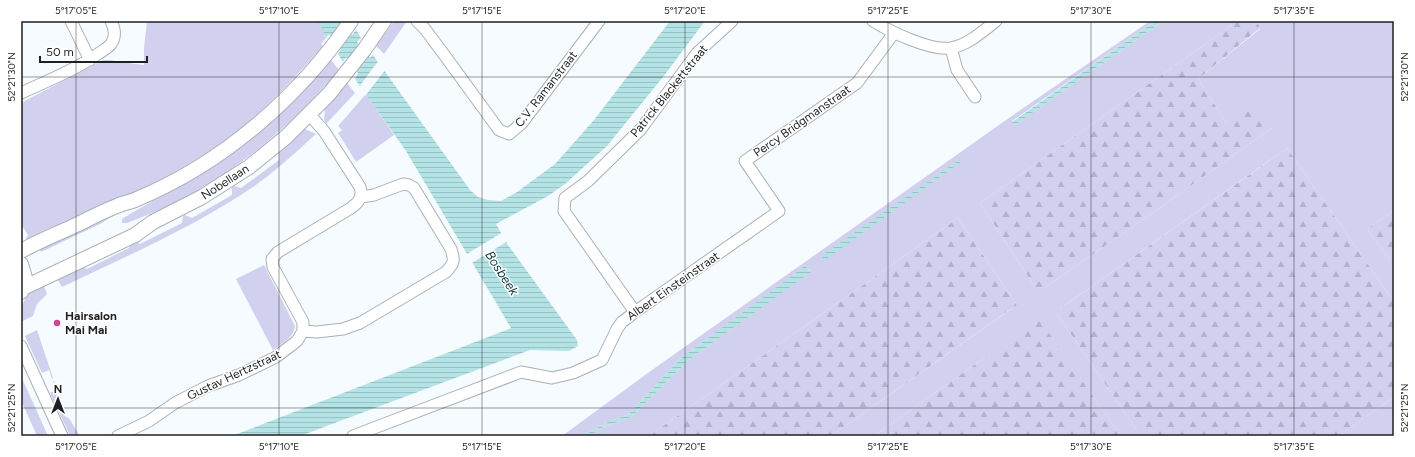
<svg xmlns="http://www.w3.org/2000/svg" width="1415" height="457" font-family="Figtree,sans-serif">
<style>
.green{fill:#d1d0ee}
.forest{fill:url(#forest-firs)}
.water{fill:url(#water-rules)}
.pier{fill:#f6fbff}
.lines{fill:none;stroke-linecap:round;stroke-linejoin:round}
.minor-casing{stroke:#a9b0b6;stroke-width:13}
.tertiary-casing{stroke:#a9b0b6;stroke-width:16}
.minor{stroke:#fff;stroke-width:11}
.tertiary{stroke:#fff;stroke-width:14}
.ticks{fill:none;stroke:#1e2123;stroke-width:1;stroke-opacity:0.45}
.poi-dot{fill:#cb478d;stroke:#fff;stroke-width:1.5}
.labels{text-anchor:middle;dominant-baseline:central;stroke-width:3;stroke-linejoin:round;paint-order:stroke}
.street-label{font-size:12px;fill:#1e2123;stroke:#fff}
.poi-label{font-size:12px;font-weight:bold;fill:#1e2123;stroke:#fff;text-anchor:start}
.water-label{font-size:13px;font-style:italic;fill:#0d393d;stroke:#fff}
.neatline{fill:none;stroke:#1e2123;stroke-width:1.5}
.ticks-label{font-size:10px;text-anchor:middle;fill:#1e2123}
</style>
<defs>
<pattern id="forest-firs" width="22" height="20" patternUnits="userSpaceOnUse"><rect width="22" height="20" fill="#d1d0ee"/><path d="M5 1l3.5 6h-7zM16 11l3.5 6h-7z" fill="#b3b2cc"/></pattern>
<pattern id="water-rules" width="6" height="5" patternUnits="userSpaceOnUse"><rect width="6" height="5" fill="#b4e3e6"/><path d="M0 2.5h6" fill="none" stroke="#9ac2c5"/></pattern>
</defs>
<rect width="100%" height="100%" fill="#f6fbff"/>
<path class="green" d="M147,21H334L324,35L326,38L321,44L323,46C292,81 265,111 227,139C166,183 95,211 28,243L26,238L28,235L23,227L21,228V103L103,60H111L119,62L144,65V48Z
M394,21H407L384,54L376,46Z
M1150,21H1155L1012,121L1015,125L1163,21H1238L980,203L1035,287L1044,288L1144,219L1272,128L1227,124L1198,79L1260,29L1256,21H1394V210L1370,227L1368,230L1394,266V302L1287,148L1061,308L1057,314L1141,436H1121L1040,321L977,363L874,436H831L1017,305L958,218L649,436H590L601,428L631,417L690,359L811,271L805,267L681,358L629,414L606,423L583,436H562L652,370L1016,113Z
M331,60L339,70C282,137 211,194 127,223H122V219C150,201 181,187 209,169C257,137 293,103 331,60Z
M347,83L355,93L326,124L324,119L325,111L324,110Z
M366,94L394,135L356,162L340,136L338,133L342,130L338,126Z
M305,129L316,134C296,152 276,171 253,187C194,227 127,256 62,287L56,277L80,266L87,269L129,248L131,241L133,240L140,244L182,223L183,216L185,215L192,218L232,195V187L234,186L241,188L279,160V152Z
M119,212L100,224L41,252L38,247Z
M264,265L295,326C294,338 282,343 273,350L236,279Z
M43,283L47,294L37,304L33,316L21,322V306L30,292Z
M37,330L53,378L52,379L49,370L42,373L25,336Z
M21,376L48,436H37L21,400Z
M53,381H54L65,412L80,436H70L50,393L56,390Z
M1394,397V436H1339Z"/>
<path class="forest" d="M1238,21H1256L1260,28L1198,79L1227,124L1254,106L1272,128L1144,219L1044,288L1035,287L980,203Z
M1287,148L1394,302V397L1339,436H1141L1057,314V311Z
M1394,210V266L1368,230L1370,227Z
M958,218L1017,305L1011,309L831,436H649Z
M1040,320L1121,436H874L977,363Z"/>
<path class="water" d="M317,21H342L352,35L356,30L361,38L357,42L370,58L373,55L470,190L478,197L488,200L501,201L517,192L555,164L594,120L670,21H705L663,77L607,146L565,184L548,196L496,224L508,245L577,340L578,346L569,351L530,350L300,436H232L511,328L406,151L355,79L358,73L346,57L343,62L338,54L341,49L329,34L326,38L324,34L323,30Z
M1155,21H1163L1015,125L1012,122Z
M959,160L961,162L825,260L821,256Z
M805,266L811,272L690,359L631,417L601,428L590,436H583L606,423L629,414L681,358Z"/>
<path class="pier" d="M379,60L386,69L365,96L359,87Z
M503,232L508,241L470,264L465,255Z"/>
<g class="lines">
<defs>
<path id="minor" d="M71,21L90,60
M417,21L425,29L448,60L499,130L509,134L522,123L599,21
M873,21C891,32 930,51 951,48C968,45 983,31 996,21
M951,48L957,70L975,97
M21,93C47,81 75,70 98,54C102,51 108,48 111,44C116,37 115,29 111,21
M635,312L564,211L565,198L588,181L641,129L697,53L732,21
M303,331L317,332L343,329L360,323L446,272C454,263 455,261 451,249L414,188L409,185L403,184L374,195L361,197
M21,346L62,436
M118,436L149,421L175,403L208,386L239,375L276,357L297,341L303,331V322L273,267L272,259L278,252L351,208C359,202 363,197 360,187L324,131L309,114
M353,436L521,372L552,378L573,373L602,360L617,329L622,322L635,312L779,211L745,161L857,83L894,33"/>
<path id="tertiary" d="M21,251C39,241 57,234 76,225C89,219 103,211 117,206C123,203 131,202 137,199C223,163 298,98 351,21
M21,264L25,278L21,292
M23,288L135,235L153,222L202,197L249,167L286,137L329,94L364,50L384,21"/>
</defs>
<use href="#minor" class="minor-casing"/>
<use href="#tertiary" class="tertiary-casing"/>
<use href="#minor" class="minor"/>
<use href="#tertiary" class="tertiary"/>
</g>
<path class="ticks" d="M76,21V436M279,21V436M482,21V436M685,21V436M888,21V436M1091,21V436M1294,21V436M21,77H1394M21,408H1394"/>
<circle class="poi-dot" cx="57" cy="323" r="4"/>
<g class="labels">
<g class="street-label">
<text transform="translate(546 89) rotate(-52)">C.V. Ramanstraat</text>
<text transform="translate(669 91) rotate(-51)">Patrick Blackettstraat</text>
<text transform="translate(802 121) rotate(-35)">Percy Bridgmanstraat</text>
<text transform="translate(225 182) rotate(-33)">Nobellaan</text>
<text transform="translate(673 286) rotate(-35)">Albert Einsteinstraat</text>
<text transform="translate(234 375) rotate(-25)">Gustav Hertzstraat</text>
</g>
<g class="poi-label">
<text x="65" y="316">Hairsalon<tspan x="65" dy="14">Mai Mai</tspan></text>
</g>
<g class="water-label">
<text transform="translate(502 273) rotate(57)">Bosbeek</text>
</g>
</g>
<rect width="1415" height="457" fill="none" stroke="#ffffff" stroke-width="44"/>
<g transform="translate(58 399)" stroke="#ffffff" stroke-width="3" paint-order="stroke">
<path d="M0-3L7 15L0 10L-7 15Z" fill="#1e2123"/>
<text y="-6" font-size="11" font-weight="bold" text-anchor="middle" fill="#1e2123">N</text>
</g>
<path d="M40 56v6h107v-6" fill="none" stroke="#1e2123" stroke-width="2"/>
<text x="46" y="56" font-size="12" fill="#1e2123" stroke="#ffffff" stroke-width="3" paint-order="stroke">50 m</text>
<rect x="22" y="22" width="1371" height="413" class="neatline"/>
<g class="ticks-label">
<text x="76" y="14">5°17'05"E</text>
<text x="279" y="14">5°17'10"E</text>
<text x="482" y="14">5°17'15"E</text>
<text x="685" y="14">5°17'20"E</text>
<text x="888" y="14">5°17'25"E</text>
<text x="1091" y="14">5°17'30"E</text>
<text x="1294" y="14">5°17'35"E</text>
<text transform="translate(11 77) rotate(-90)" y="4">52°21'30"N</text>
<text transform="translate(1404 77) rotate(-90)" y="4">52°21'30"N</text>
<text transform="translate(11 408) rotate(-90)" y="4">52°21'25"N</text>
<text transform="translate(1404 408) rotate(-90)" y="4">52°21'25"N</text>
<text x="76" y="450">5°17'05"E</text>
<text x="279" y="450">5°17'10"E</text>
<text x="482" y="450">5°17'15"E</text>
<text x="685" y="450">5°17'20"E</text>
<text x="888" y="450">5°17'25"E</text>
<text x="1091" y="450">5°17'30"E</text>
<text x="1294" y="450">5°17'35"E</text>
</g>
</svg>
